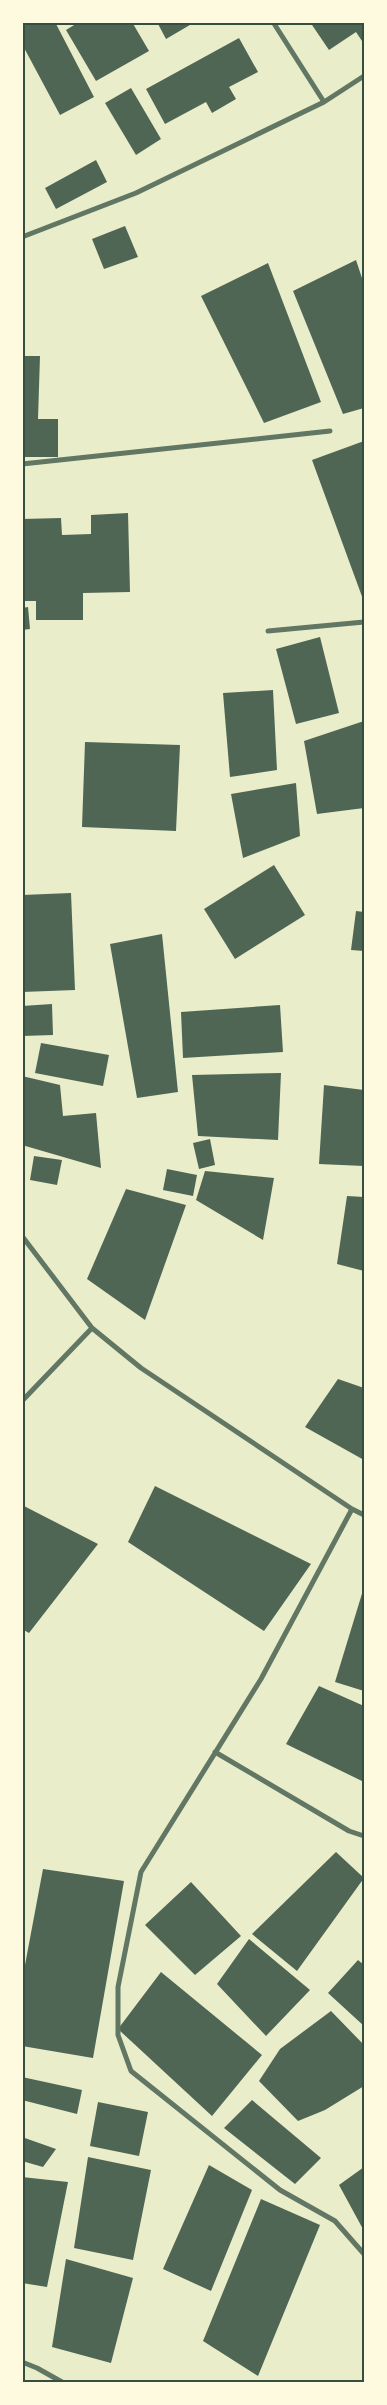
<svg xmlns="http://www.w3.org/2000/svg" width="387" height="2405" font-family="Poppins,sans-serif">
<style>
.building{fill:#4f6655}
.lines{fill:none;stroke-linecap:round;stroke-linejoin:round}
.minor{stroke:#617663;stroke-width:5}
.neatline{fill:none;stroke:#344e41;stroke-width:2}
</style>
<rect width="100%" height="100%" fill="#e9edc9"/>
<path class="building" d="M22,22H55L94,97L60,115L22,44Z
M79,22H132L149,51L96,81L66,30Z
M157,22H195L166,39Z
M310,22H364V40L362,41L356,32L329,50Z
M239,38L258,72L229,87L236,99L212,113L206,102L165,124L146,89Z
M131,88L161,139L136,155L105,103Z
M96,160L107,182L56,209L45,188Z
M125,226L138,257L104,269L92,239Z
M356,260L364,284V408L343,414L293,291Z
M268,263L321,402L264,423L201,296Z
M22,356H40L38,419H58V457H22Z
M364,441V602L312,460Z
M128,513L130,592L83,593V620H36V601H22V519L61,518L62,535L91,534V515Z
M28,607L30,629L22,630V608Z
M320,637L339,713L296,724L276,649Z
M273,690L277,770L230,777L223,693Z
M364,721V808L317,814L304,741Z
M85,742L180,745L176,831L82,827Z
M296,783L300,836L243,858L231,794Z
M274,865L305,915L235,959L204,909Z
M71,893L75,990L22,992V895Z
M356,911L364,912V951L351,950Z
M162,934L178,1092L137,1098L110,944Z
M52,1004L53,1035L22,1036V1006Z
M280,1005L283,1052L183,1058L181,1012Z
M41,1043L109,1055L103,1086L35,1073Z
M281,1073L278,1140L198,1136L192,1075Z
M22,1076L60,1085L63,1116L96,1113L101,1168L22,1145Z
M324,1085L364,1090V1166L319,1164Z
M210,1139L215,1165L199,1169L193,1143Z
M34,1156L62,1160L57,1185L30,1180Z
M167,1169L197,1175L193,1196L163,1190Z
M205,1171L274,1178L263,1240L196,1200Z
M126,1189L186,1205L145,1320L87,1279Z
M347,1196L364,1197V1271L337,1264Z
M338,1379L364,1388V1460L305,1427Z
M155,1486L311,1564L264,1631L128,1542Z
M22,1505L98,1544L29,1633L22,1629Z
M364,1587V1691L335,1682Z
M319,1686L364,1706V1782L286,1744Z
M336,1852L364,1878L297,1971L252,1934Z
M43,1869L124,1881L93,2058L22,2046V1981Z
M191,1882L241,1936L195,1975L145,1925Z
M249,1939L310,1990L266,2036L217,1984Z
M358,1960L364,1965V2026L328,1993Z
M161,1972L262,2055L212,2116L118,2029Z
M331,2011L364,2045V2086L325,2110L298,2121L259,2081L280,2049Z
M22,2077L82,2090L77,2114L22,2100Z
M252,2100L321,2158L295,2184L224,2128Z
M98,2102L148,2112L139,2156L90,2146Z
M22,2137L56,2149L43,2167L22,2161Z
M88,2157L151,2170L133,2260L74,2248Z
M209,2165L252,2190L211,2291L163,2269Z
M364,2167V2231L339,2185Z
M22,2177L68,2182L47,2287L22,2283Z
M261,2199L320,2225L258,2376L203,2341Z
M66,2259L133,2278L111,2363L52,2347Z"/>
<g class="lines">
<path class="minor" d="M273,22L324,102
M22,237L136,193L324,102L364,76
M22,464L330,431
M268,631L364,622
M22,1236L92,1328L141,1368L352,1509L364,1515
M22,1401L92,1328
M352,1509L261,1679L141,1872L118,1987V2035L131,2071L280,2190L335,2221L364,2254
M215,1752L349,1831L364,1836
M22,2362L37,2368L62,2382"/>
</g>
<rect width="387" height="2405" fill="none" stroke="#fefae0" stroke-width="48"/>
<rect x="24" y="24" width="339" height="2357" class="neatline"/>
</svg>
